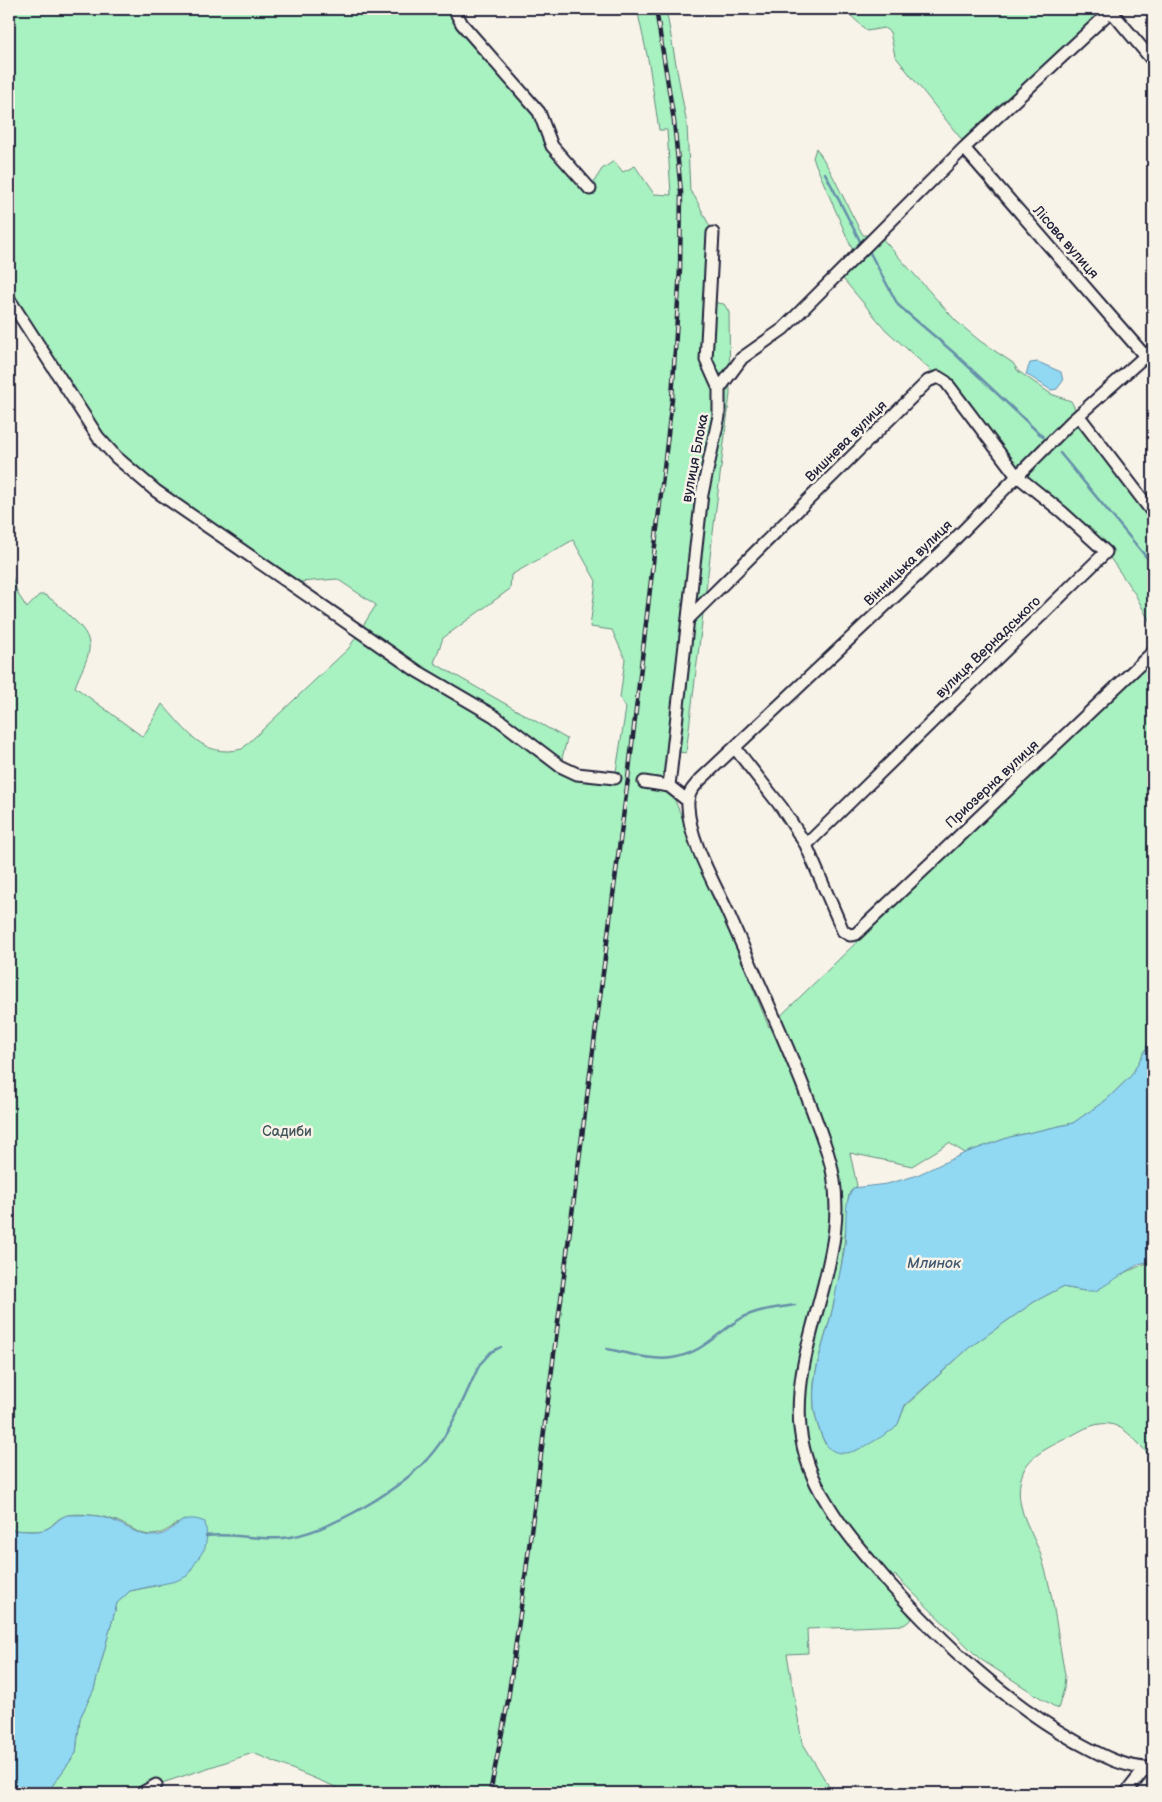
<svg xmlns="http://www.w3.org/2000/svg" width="1162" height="1802" font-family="'Balsamiq Sans',sans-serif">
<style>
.green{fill:#a8f1c0;stroke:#658a7e;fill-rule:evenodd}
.water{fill:#91d8f3;stroke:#658fa9}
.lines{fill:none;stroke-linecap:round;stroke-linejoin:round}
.stream{stroke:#658fa9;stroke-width:2.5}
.minor-casing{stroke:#22223b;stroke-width:15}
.minor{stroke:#f7f3e8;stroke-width:11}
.rail-casing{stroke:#22223b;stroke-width:4.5}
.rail{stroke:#f7f3e8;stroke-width:2.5;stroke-dasharray:8;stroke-linecap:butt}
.labels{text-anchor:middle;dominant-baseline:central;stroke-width:5;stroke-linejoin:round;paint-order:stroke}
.street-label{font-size:14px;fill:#22223b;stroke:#f7f3e8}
.park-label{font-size:14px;fill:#44565c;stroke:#f7f3e8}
.water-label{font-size:15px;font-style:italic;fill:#435972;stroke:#f7f3e8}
</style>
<rect width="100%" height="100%" fill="#f7f3e8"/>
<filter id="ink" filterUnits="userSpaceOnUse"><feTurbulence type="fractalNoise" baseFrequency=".02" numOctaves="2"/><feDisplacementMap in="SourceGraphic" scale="10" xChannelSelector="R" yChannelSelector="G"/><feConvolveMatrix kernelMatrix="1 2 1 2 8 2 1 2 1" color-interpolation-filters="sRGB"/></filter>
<g filter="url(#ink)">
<path class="green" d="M9,9H454L539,112L549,140L590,188L602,169L614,161L623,172L635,166L654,194L671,195L667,130H659L649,64L637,9H666L687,125L690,191L695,197L713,233L711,302L724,304L729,312L730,394L686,753L672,751L669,786L769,1027L1153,655V1036L1131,1076L1106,1100L1073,1123L1010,1137L965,1153L949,1143L912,1166L850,1153L857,1186L850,1192L848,1199C846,1234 842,1268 834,1302C823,1354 799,1390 825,1444L898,1424L905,1406L970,1347L1034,1302L1062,1287L1085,1291L1153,1260V1459C1128,1433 1116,1411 1078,1432C1062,1442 1034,1451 1025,1468C1019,1479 1018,1494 1021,1506C1025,1525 1038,1543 1043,1562C1054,1598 1058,1638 1065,1675L1064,1689L1058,1709L980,1659L895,1575L884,1586L912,1619L904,1625L807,1629L808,1653L787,1654L802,1742L833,1793H350L253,1753L156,1785L142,1793H47L76,1753L80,1718L94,1689L117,1603L130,1591L160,1585L177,1523C145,1550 136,1524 104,1517C92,1515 69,1511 59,1519C53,1523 51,1528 43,1530C33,1532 20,1530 9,1530V568L18,594L27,608L39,595H45C55,601 64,610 72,618C102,644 86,657 75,687L143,737L162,704C187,730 202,759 242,749L349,648L376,605L337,579L288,583L116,457L9,299ZM573,540L596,581L590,627L612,630L625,659L620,698L626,708L615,778L560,766L567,739L434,663L443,638L510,589L511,575Z
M844,9H1104L962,140L895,56L890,32L884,28L867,31Z
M816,148C835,175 846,206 863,235L880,236L956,321L980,341L1013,363L1018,371L1051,394L1071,401L1079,416L1153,513V628L1135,594L1106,552L1016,475L938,377L886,330L839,274L855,256L813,158Z"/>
<path class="water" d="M1038,362L1061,372L1063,381L1057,389L1051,390L1026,374L1030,363Z
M1153,1036V1260L1139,1264L1096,1291H1085L1062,1287L1034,1302L970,1347L905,1405L898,1424L893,1430C879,1437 858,1454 842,1453C830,1453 825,1444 821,1434C801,1385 827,1344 835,1297C838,1279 843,1262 845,1244C847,1228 843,1202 853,1188L887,1184L915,1176L965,1153L1010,1137L1073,1123L1106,1100L1131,1076Z
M67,1515C79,1515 94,1514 106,1518C121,1522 137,1536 153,1536C176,1536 176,1510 205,1522L207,1536L205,1548L187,1576L176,1581L130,1591L117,1603L94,1689L80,1718L76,1753L47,1793H9V1530C20,1530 41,1534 50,1527C57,1522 59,1518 67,1515Z"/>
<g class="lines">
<path class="stream" d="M825,173L860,241
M869,251L898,305L953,352L1043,437
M1060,453L1147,558L1153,573
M607,1349C628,1353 652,1361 672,1358C704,1353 717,1332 742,1318C758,1309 778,1308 795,1305
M206,1536C231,1533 257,1540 282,1538C326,1535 408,1486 434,1451C454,1426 466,1392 480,1364L491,1352L501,1347"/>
<defs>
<path id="minor" d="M454,9L462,24L539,112L552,146L590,189
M1111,11L1153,61
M964,148L1145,356
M713,233L706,360L719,389
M9,299L98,437L116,457L156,491L417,671L494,716L560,766L577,774L615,778
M1153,349L1071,422L942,552L700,780C692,789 687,794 688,806C689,840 714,882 728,913C762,991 800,1070 827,1151C860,1249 791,1332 800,1428C803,1454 812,1479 826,1501C843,1531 866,1556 888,1582C943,1643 1003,1700 1075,1741C1099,1754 1125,1769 1153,1768
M1079,416L1153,513
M688,619L928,381L938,377L946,382L1016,475L1062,512L1106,552L806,845
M735,748L782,808L806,845L843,931L850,935L856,934L1153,652
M644,782L669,786L688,801
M669,786L702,494L719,416V389L742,358L783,329L964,148L1113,9
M142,1793L156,1785
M1126,1793L1145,1769L1151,1773"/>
</defs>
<use href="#minor" class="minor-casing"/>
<use href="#minor" class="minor"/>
<defs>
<path id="rail" d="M490,1793L507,1707L526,1571L628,779L672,399L680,269L681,192L674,121L656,9"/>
</defs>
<use href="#rail" class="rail-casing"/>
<use href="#rail" class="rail"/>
</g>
</g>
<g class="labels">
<g class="street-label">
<text transform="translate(1066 242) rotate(49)">Лісова вулиця</text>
<text transform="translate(846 441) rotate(-45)">Вишнева вулиця</text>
<text transform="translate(695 458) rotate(-79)">вулиця Блока</text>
<text transform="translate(908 563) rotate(-44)">Вінницька вулиця</text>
<text transform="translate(988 647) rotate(-44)">вулиця Вернадського</text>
<text transform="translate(992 784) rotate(-43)">Приозерна вулиця</text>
</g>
<g class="park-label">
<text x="287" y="1131">Садиби</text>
</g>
<g class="water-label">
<text x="934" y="1263">Млинок</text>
</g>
</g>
<rect width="1162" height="1802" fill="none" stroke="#f7f3e8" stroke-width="30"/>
<rect x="15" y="15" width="1132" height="1772" fill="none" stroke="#22223b" stroke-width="2" filter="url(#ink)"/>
</svg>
